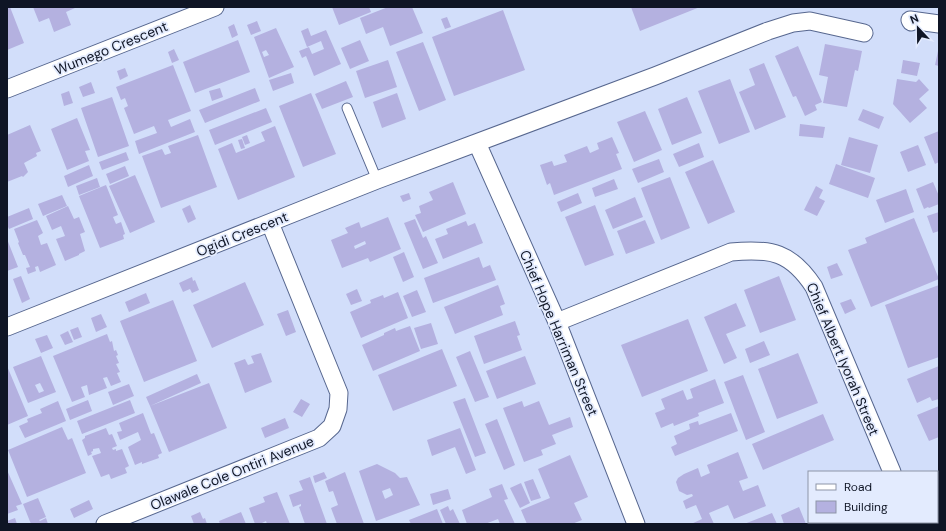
<svg xmlns="http://www.w3.org/2000/svg" width="946" height="531" font-family="'DM Sans',sans-serif">
<style>
.building{fill:#b4b1e0;fill-rule:evenodd}
.lines{fill:none;stroke-linecap:round;stroke-linejoin:round}
.service-casing{stroke:#57678f;stroke-width:11}
.minor-casing{stroke:#57678f;stroke-width:19}
.service{stroke:#fff;stroke-width:9}
.minor{stroke:#fff;stroke-width:17}
.labels{text-anchor:middle;dominant-baseline:central;stroke-width:3.5;stroke-linejoin:round;paint-order:stroke}
.street-label{font-size:14px;fill:#0f1525;stroke:#e3ebfe}
</style>
<rect width="100%" height="100%" fill="#d2defa"/>
<path class="building" d="M7,7H10L24,43L7,50Z
M33,7H74L75,8L66,12L71,25L54,32L49,18L39,22Z
M332,7H369L371,12L339,25Z
M388,7H412L423,33L390,46L383,27L366,34L360,18Z
M631,7H700L640,31Z
M503,10L525,70L454,96L432,37Z
M447,17L451,27L445,29L441,19Z
M257,21L261,31L251,35L247,25Z
M234,24L238,35L232,38L228,27Z
M276,28L294,67L269,78L254,37ZM266,50L269,55L264,57L262,52Z
M308,28L311,36L326,30L341,64L314,76L306,56L302,58L299,51L309,47L312,54L324,49L321,41L307,47L301,31Z
M238,40L250,72L195,93L183,62Z
M360,40L369,61L350,69L341,48Z
M423,42L446,100L419,111L396,52Z
M825,44L862,51L858,71L855,70L847,107L823,103L828,77L819,75Z
M798,46L822,102L815,105L817,110L805,116L796,96L793,97L775,56Z
M174,49L179,60L172,63L168,52Z
M938,51H939V66L935,65Z
M388,60L397,87L365,98L356,71Z
M903,60L920,63L917,76L901,73Z
M764,63L786,117L755,130L739,92L755,85L749,69Z
M173,65L191,111L168,120L171,127L190,119L195,132L139,154L135,141L157,133L154,126L134,134L124,108L128,106L125,98L121,100L116,87Z
M125,68L128,76L120,80L117,71Z
M291,73L294,83L273,91L269,80Z
M730,79L750,132L719,144L698,91Z
M897,79L916,82L919,79L929,90L919,99L927,108L910,123L893,104Z
M346,81L353,97L322,109L315,94Z
M91,82L95,93L83,97L79,87Z
M220,88L223,97L212,101L209,91Z
M255,88L260,101L205,123L199,110Z
M69,91L73,103L64,106L61,94Z
M311,93L336,154L303,167L279,106Z
M397,93L406,119L382,128L373,102Z
M112,97L129,146L98,157L81,108Z
M687,97L702,133L672,145L658,109Z
M266,108L272,122L215,145L209,130Z
M863,109L884,117L879,129L858,120Z
M645,111L662,150L634,162L617,122Z
M77,118L90,150L85,151L89,161L67,170L51,129Z
M800,124L825,127L823,138L799,136Z
M30,125L41,151L36,153L37,156L24,163L28,172L23,177L22,176L7,182V135Z
M275,126L295,177L238,200L218,149L232,143L236,153L265,141L261,132Z
M939,131V162L935,164L924,137Z
M198,135L217,187L161,208L142,156L162,149L165,155L171,153L168,146Z
M247,135L250,143L245,145L242,137Z
M612,137L619,153L616,154L622,169L554,195L550,183L547,185L540,165L552,161L554,166L567,162L564,155L587,146L590,153L599,149L597,143Z
M849,137L878,145L870,173L841,165Z
M242,139L245,148L241,149L238,140Z
M699,143L704,157L679,167L673,154Z
M918,145L926,165L908,172L900,152Z
M126,152L129,160L102,170L99,162Z
M659,159L664,172L638,183L632,169Z
M713,160L735,212L708,224L685,172Z
M836,164L875,178L868,198L829,184Z
M89,165L93,176L68,187L64,176Z
M125,166L129,176L110,184L106,174Z
M135,175L155,222L130,233L109,186Z
M670,177L690,228L661,240L641,188Z
M97,178L100,187L79,195L76,186Z
M614,179L618,189L595,197L592,188Z
M453,182L466,214L423,232L415,215L421,213L419,206L433,200L429,192Z
M933,182L939,196V204L929,208L928,207L924,209L916,189Z
M106,185L118,215L113,217L116,224L121,222L125,234L123,235L124,239L100,248L79,196Z
M816,186L823,190L819,198L825,201L817,216L804,210Z
M906,189L914,212L885,223L876,200Z
M409,193L411,199L403,202L400,196Z
M578,193L582,203L561,212L557,202Z
M62,195L67,206L43,216L38,204Z
M635,197L643,217L613,229L605,210Z
M190,205L196,219L188,223L182,209Z
M595,205L614,255L585,266L565,217Z
M68,206L74,219L79,217L85,232L80,234L85,251L79,254V255L65,261L56,239L65,236L61,226L52,230L46,216Z
M29,208L33,219L9,229L7,225V217Z
M939,212V231L933,233L927,216Z
M388,217L401,249L370,262L368,258L342,268L331,240L348,233L345,228L359,222L361,228ZM365,241L366,244L355,249L354,246Z
M914,218L939,279L871,307L848,250L867,243L865,238Z
M415,219L423,238L426,236L438,263L423,269L404,223Z
M37,220L43,233L38,236L41,245L47,243L56,265L40,272L38,266L35,267L36,271L28,274L26,268L30,267L25,255H23L18,243L19,242L14,229Z
M645,220L655,243L626,254L617,231Z
M466,221L468,226L475,223L483,243L443,259L435,239L448,234L446,229Z
M7,239L18,267L7,271Z
M404,252L414,277L403,282L393,257Z
M479,257L483,268L490,265L496,280L433,303L424,278Z
M837,263L843,275L831,279L827,267Z
M21,276L30,299L22,303L13,279Z
M779,276L796,320L760,333L744,290Z
M192,277L193,281L195,280L199,290L192,293L190,289L183,292L179,283Z
M245,282L264,325L212,348L193,305Z
M498,285L505,304L500,306L503,315L455,334L444,307Z
M939,285V357L908,368L885,305Z
M357,289L362,301L351,305L346,294Z
M417,290L426,312L412,317L403,296Z
M398,292L408,318L361,338L350,312L371,303L370,300L383,295L384,298Z
M146,293L150,303L129,312L125,302Z
M851,299L856,309L845,314L840,303Z
M173,300L197,361L144,382L120,321Z
M736,303L746,326L726,334L737,358L724,364L704,317Z
M288,310L296,332L286,336L277,314Z
M101,314L107,327L96,332L91,318Z
M688,319L708,371L642,397L621,345Z
M515,321L520,335L517,336L522,350L484,364L474,336Z
M431,323L438,344L421,349L414,328Z
M410,326L420,351L373,371L362,345L384,335V333L395,328L396,331Z
M78,327L82,337L74,340L70,330Z
M68,331L73,342L65,345L60,335Z
M107,334L110,342L112,341L114,351L116,350L118,355L116,356L119,363L116,364L120,372L117,373L121,382L111,386L107,377L103,378L107,388L89,395L87,385L81,387L85,397L72,402L53,356Z
M47,335L53,348L41,353L35,339Z
M764,341L770,355L750,363L745,349Z
M442,349L457,386L393,411L378,375Z
M470,351L489,397L475,402L456,357Z
M261,353L272,382L245,393L234,363L245,359L248,365L254,363L251,356Z
M798,353L818,403L777,419L758,369Z
M41,356L56,392L28,403L13,367ZM40,383L44,391L39,393L35,385Z
M525,356L536,384L497,399L486,371Z
M7,366L28,416L7,425Z
M939,366V399L932,401L930,397L917,403L907,379Z
M197,374L201,383L150,406L146,397Z
M743,375L765,432L746,440L724,382Z
M715,379L724,403L698,413L699,416L674,426L673,423L661,428L655,413L665,409L661,399L683,390L687,400L693,398L690,389Z
M209,383L227,428L169,452L150,406Z
M129,384L134,396L113,405L108,392Z
M465,398L486,453L475,457L453,402Z
M301,399L310,404L302,417L293,412Z
M88,400L92,411L70,420L66,409Z
M130,400L135,413L82,434L77,421Z
M58,401L66,421L25,438L19,426L28,422L27,419L42,413L40,409Z
M522,401L524,407L539,401L549,425L570,417L573,427L552,435L556,444L541,450L543,455L524,462L503,408Z
M939,406V437L929,441L917,415Z
M143,413L151,434L154,433L162,453L158,455L159,458L142,464V462L135,465L128,447L141,440L138,432L120,440L117,432L122,431L119,423Z
M731,413L738,431L675,456L671,447L677,444L674,436L690,429L689,424L698,421L699,425Z
M823,414L834,440L763,470L752,444Z
M285,418L289,428L265,438L261,428Z
M497,419L515,465L504,470L485,424Z
M62,427L68,440L72,438L86,473L27,497L8,450Z
M106,428L109,435L112,434L117,446L112,448L113,450L116,449V451L122,449L129,466L125,468L127,473L111,479L109,474L101,477L92,456L101,453L99,448L93,449V451L91,452L92,454L88,456L82,440L85,438V436Z
M460,428L476,470L466,474L455,447L432,456L427,440Z
M738,452L748,478L739,481L743,491L758,485L766,506L734,519L728,505L709,513L714,524H691L702,519L696,505L686,509L683,501L693,496L692,494L687,495L679,491L676,482L678,478L684,474L698,468L701,477L710,473L707,465Z
M570,455L588,497L574,503L582,520L572,524H527L521,510L550,498L538,469Z
M377,464L395,473L400,478L407,477L420,505L376,521L359,471ZM390,488L393,495L385,499L382,491Z
M7,470L22,504L16,506L18,510L7,514Z
M324,472L327,478L315,483L313,476Z
M345,472L364,524H337L331,508L338,505L333,491L329,492L325,481Z
M310,477L327,524H305L299,507L301,506V504L293,507L289,495L303,490L299,481Z
M533,479L541,498L531,501L524,482Z
M521,483L530,503L520,508L510,488Z
M502,484L508,499L504,500L515,524H500L498,519L485,524H467L462,510L492,497L489,489Z
M448,489L451,499L433,505L430,494Z
M277,492L290,524H267L266,521L260,524H255L249,508L265,502L263,497Z
M38,498L46,517L39,520L40,521L46,518L48,524H31L23,504Z
M89,500L93,509L74,518L70,509Z
M448,506L450,511L453,509L460,524H446L440,510Z
M799,507L806,524H784L781,515Z
M437,509L443,524H411L409,520Z
M200,512L203,519L205,518L207,524H194L191,516Z
M241,512L246,524H220L219,521Z
M772,513L777,524H744Z
M15,518L17,524H7V521Z
M813,522H862L863,524H814Z"/>
<g class="lines">
<defs>
<path id="service" d="M347,108L377,180"/>
<path id="minor" d="M911,22L910,20L939,24
M7,89L215,7
M477,143L557,322L636,524
M557,322L731,252C771,248 791,252 814,287L892,472
M7,327L377,180L655,76L768,31L793,23L810,21L864,33
M913,522V524
M105,524L319,438L332,426L338,409L339,393L270,223"/>
</defs>
<use href="#service" class="service-casing"/>
<use href="#minor" class="minor-casing"/>
<use href="#service" class="service"/>
<use href="#minor" class="minor"/>
</g>
<g class="labels">
<g class="street-label">
<text transform="translate(111 48) rotate(-22)">Wumego Crescent</text>
<text transform="translate(242 234) rotate(-22)">Ogidi Crescent</text>
<text transform="translate(559 333) rotate(67)">Chief Hope Harriman Street</text>
<text transform="translate(843 359) rotate(67)">Chief Albert Iyorah Street</text>
<text transform="translate(232 473) rotate(-22)">Olawale Cole Ontiri Avenue</text>
</g>
</g>
<rect width="946" height="531" fill="none" stroke="#0f1525" stroke-width="16"/>
<rect x="808" y="471" width="130" height="52" fill="#e3ebfe" stroke="#8e95a7"/>
<rect x="816" y="484" width="20" height="6" fill="#ffffff" stroke="#8e95a7"/>
<text x="844" y="491" font-size="12" fill="#0f1525">Road</text>
<rect x="816" y="501" width="20" height="12" fill="#b4b1e0" stroke="#8e95a7"/>
<text x="844" y="511" font-size="12" fill="#0f1525">Building</text>
<g transform="translate(918 28) rotate(338)" stroke="#e3ebfe" stroke-width="3" paint-order="stroke">
<path d="M0-3L7 15L0 10L-7 15Z" fill="#0f1525"/>
<text y="-6" font-size="11" font-weight="bold" text-anchor="middle" fill="#0f1525">N</text>
</g>
</svg>
